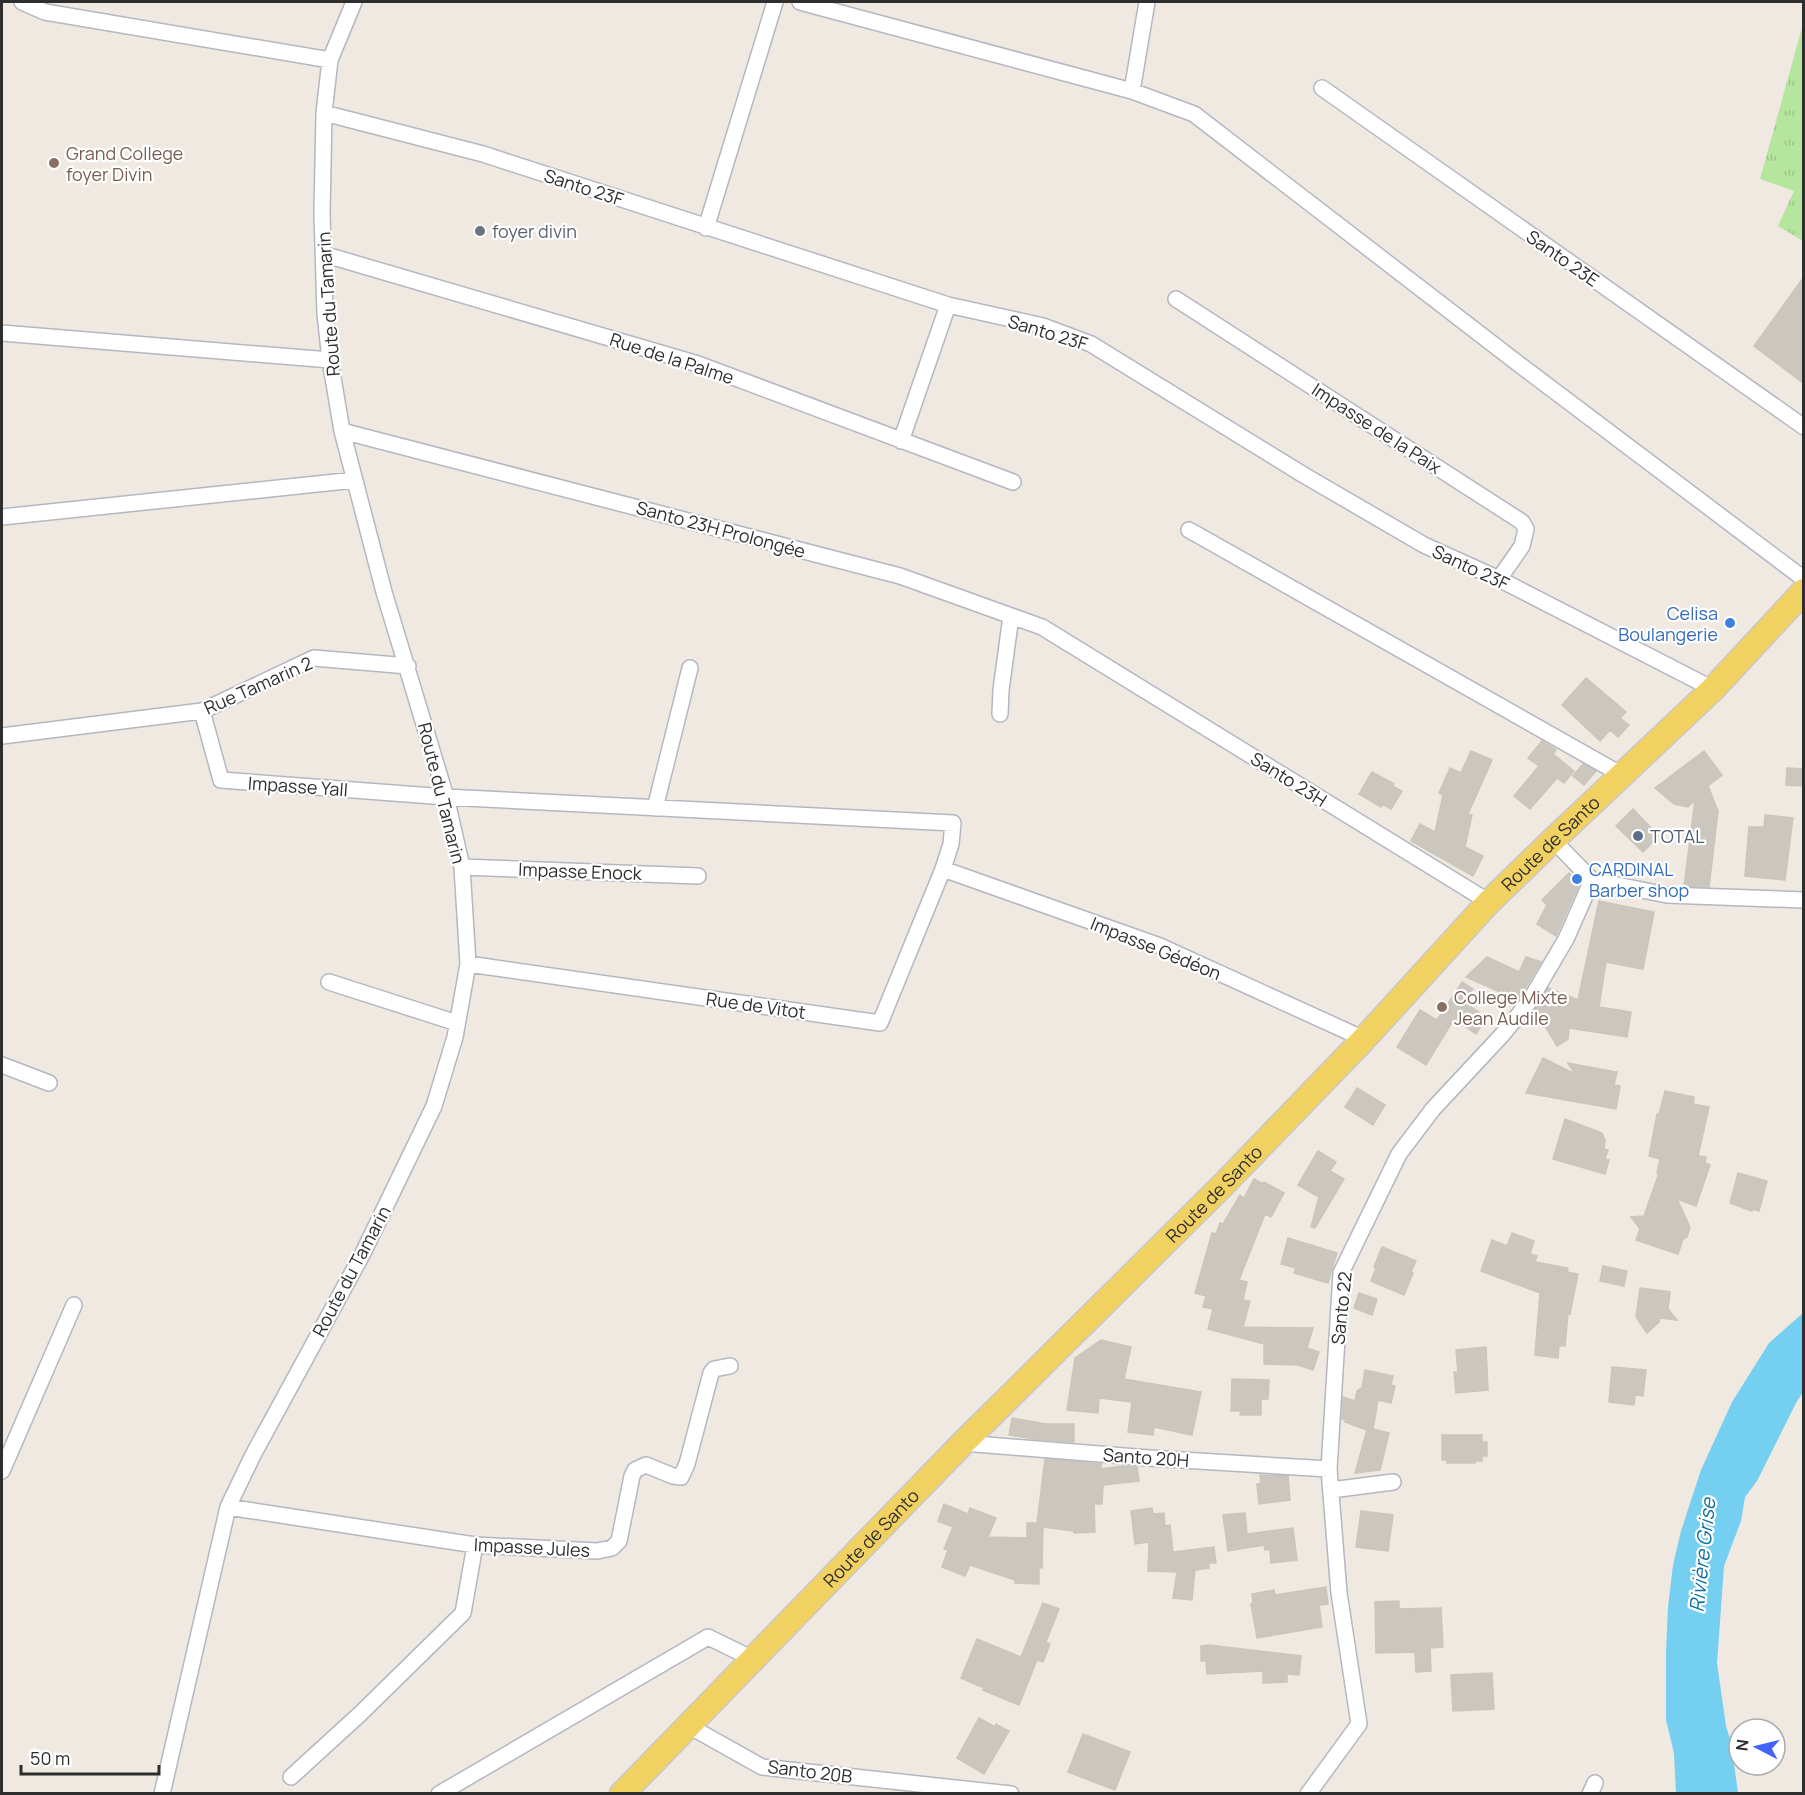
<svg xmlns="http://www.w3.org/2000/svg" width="1805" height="1795" font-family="Manrope,sans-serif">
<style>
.grass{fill:url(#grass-tufts)}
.water{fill:#75cff0}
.building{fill:#cbc7bf;stroke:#cbc5ba;stroke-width:1.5}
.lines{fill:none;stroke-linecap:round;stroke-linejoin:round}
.street-casing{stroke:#b4b7c1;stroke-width:18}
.primary-casing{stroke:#c9c9c9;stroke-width:27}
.street{stroke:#fff;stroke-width:15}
.primary{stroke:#f2d163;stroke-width:24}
.education-dot{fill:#8d6e63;stroke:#fff;stroke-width:2}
.worship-dot{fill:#6b7280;stroke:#fff;stroke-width:2}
.shop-dot{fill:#3f7fe0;stroke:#fff;stroke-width:2}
.service-dot{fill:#5c6f8a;stroke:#fff;stroke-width:2}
.labels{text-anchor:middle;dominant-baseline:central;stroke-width:4.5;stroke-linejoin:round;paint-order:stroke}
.education-label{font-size:18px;fill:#785e54;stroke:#fff;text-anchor:start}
.street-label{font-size:18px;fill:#2e2e2e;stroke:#fff}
.worship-label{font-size:18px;fill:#5b616d;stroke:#fff;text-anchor:start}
.shop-label{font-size:18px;fill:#366cbe;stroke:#fff;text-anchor:end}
.service-label{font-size:18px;fill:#4e5e75;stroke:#fff;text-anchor:start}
.water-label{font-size:20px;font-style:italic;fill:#0d6fa3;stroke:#fff}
</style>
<defs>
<pattern id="grass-tufts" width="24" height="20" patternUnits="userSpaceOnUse" patternTransform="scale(1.5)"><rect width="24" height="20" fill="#b6e59e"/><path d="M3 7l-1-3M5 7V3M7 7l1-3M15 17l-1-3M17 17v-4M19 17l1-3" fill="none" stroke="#9dc588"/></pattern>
</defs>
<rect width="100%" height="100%" fill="#efe9e1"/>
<path class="grass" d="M1803,24V241L1778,226L1794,191L1760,179Z"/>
<path class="water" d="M1803,1313V1392L1796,1403L1757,1481L1745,1497L1741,1521L1724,1566L1717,1663L1726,1726L1731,1742L1738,1793H1676L1674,1753L1666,1720V1652L1668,1607L1673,1565L1681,1531L1701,1470L1732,1402L1769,1343Z"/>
<path class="building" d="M1803,278V383L1754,346Z
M1586,678L1626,712L1620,718L1629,725L1618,737L1610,730L1600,741L1562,705Z
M1542,741L1556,750L1553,754L1574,771L1564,783L1557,778L1530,809L1514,796L1539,766L1528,758Z
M1471,751L1492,760L1468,814L1472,815L1465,847L1483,856L1473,876L1411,841L1420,824L1435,832L1443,795L1439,793L1450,768L1461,773Z
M1704,751L1722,775L1708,786L1718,811L1709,887L1684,886L1695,800L1688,807L1674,804L1655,788Z
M1583,764L1596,771L1584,785L1573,776Z
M1787,768L1803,769V786L1786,785Z
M1372,772L1394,784L1392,786L1402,791L1391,809L1382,804L1381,807L1359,794Z
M1633,809L1659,836L1643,852L1616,826Z
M1765,815L1793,818L1785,880L1745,876L1749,827H1764Z
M1569,873L1580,882L1556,936L1537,924L1547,905L1542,900Z
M1599,901L1654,912L1643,969L1606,962L1599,1007L1631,1012L1627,1037L1569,1028L1568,1039L1557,1046L1535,1010L1548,988L1578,1000Z
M1487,957L1519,972L1526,957L1541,962L1518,1000L1466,977Z
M1462,982L1473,989L1464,1002L1480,1013L1478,1017L1484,1022L1476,1034L1454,1019L1426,1065L1397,1047L1420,1010L1437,1020Z
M1543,1058L1575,1074L1568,1063L1617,1072L1614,1085L1620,1086L1616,1109L1526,1093Z
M1357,1088L1385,1105L1373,1125L1345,1107Z
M1665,1091L1694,1097L1693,1104L1709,1107L1698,1156L1706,1157L1705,1163L1710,1165L1696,1206L1677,1199L1690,1227L1687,1237L1683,1239L1678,1254L1636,1240L1640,1229L1631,1217L1644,1216L1659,1173H1657L1660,1159L1649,1156L1657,1114L1659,1115Z
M1565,1119L1602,1133L1605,1140L1604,1149L1608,1150L1605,1159L1609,1160L1605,1174L1553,1159Z
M1318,1151L1336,1162L1330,1171L1344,1179L1315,1228L1311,1227L1319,1197L1298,1185Z
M1738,1173L1767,1181L1759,1211L1753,1209L1752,1211L1730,1203Z
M1254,1179L1263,1184L1264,1182L1284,1193L1271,1217L1265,1214L1239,1280L1247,1282L1243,1300L1250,1301L1243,1327L1313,1328L1307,1348L1319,1352L1313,1370L1298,1365L1264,1364V1344L1208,1329L1213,1309L1203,1307L1206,1296L1195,1293L1212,1233L1216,1234L1220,1223L1223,1224L1240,1195L1244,1198Z
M1512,1233L1534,1241L1530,1254L1537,1256L1535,1262L1568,1268L1567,1272L1578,1274L1570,1314L1568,1313L1565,1346H1559L1558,1358L1535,1355L1540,1293L1481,1271L1492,1240L1507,1246Z
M1288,1238L1337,1253L1328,1283L1294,1273L1296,1268L1281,1264Z
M1382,1247L1416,1261L1411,1272L1413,1273L1404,1295L1371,1281L1376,1268L1374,1267Z
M1603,1266L1627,1271L1624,1286L1600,1281Z
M1640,1288L1670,1292L1668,1309L1677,1320L1660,1318L1659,1322L1647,1333L1636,1317Z
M1359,1293L1377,1299L1372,1315L1354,1308Z
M1101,1340L1131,1347L1124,1379L1201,1392L1192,1435L1154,1427L1153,1435L1128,1432L1132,1402L1099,1398L1098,1413L1067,1410L1075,1358Z
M1486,1347L1488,1390L1456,1393L1454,1372H1458L1456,1350Z
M1612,1367L1646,1370L1643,1396L1635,1395L1634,1405L1609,1402Z
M1365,1370L1393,1376L1391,1385L1395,1386L1391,1403L1378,1400L1373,1429L1389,1433L1380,1470L1355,1473L1367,1430L1345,1422L1346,1420L1342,1419L1343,1397L1355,1401L1357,1391L1362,1388Z
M1232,1379L1269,1380L1268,1399H1261V1415H1240L1241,1411H1231Z
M1012,1418L1046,1424H1074V1442L1033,1439L1029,1438V1435L1028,1438L1009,1435Z
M1442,1435H1482V1442H1487V1456H1482V1461H1475V1463H1447V1460H1442Z
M1045,1459L1101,1464V1469L1123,1466L1137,1467L1139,1481L1103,1485L1102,1504H1094L1095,1532L1074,1533V1531L1043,1527L1042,1568L1039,1567V1584L1015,1583V1580L970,1565L965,1576L942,1567L948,1550L944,1549L953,1527L938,1521L944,1504L968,1514L970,1508L996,1518L988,1537L1027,1538V1523H1037Z
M1260,1475L1288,1476L1290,1500L1259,1504L1257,1484L1261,1483Z
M1152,1508L1153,1514L1164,1513L1165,1526L1170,1525L1173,1552L1214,1547L1216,1563H1209V1568L1195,1570L1192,1600L1173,1598L1177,1572L1148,1571L1149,1542L1135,1544L1131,1511Z
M1361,1511L1393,1515L1388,1551L1356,1547Z
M1245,1513L1247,1534L1293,1528L1297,1560L1271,1563L1270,1550H1265L1264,1545L1228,1551L1223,1515Z
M1326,1587L1328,1604L1319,1605L1322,1627L1257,1638L1251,1604H1253L1252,1594L1274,1590L1275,1595Z
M1399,1601V1609L1441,1608L1443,1647L1430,1648L1431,1671L1416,1672L1415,1652L1376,1653L1375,1602Z
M1043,1603L1059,1609L1046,1642L1050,1644L1043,1662L1037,1660L1019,1705L983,1690L984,1688L961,1678L977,1639L1021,1657Z
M1209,1645L1301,1656L1299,1675L1287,1674V1682L1263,1683V1671L1207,1674L1206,1661H1201V1646Z
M1492,1673L1494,1709L1453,1711L1451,1675Z
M979,1718L995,1727L996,1724L1009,1731L984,1774L957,1758Z
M1083,1734L1130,1752L1115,1790L1068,1772Z"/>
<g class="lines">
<defs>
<path id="street" d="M22,2L45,12L330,60
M800,2L1132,91L1194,114L1520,365L1804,579
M1322,88L1804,427
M1132,91L1147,2
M324,113L483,154L948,305L1043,326L1091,344L1302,474L1424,545L1499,579L1713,689
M706,228L775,2
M323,254L698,364L1013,482
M1176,299L1522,522L1526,529L1522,546L1499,579
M2,333L330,360
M342,431L900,576L1042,627L1489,902
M901,441L948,305
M2,517L355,480
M1189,530L1622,775
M202,711L221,780L446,797L953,823L951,844L943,869L880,1023L468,964
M1000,714L1001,690L1011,616
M2,736L202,711L314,658L408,666
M655,808L690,668
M1553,840L1592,880L1667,895L1804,900
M462,867L698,876
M943,869L1160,946L1364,1039
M329,982L457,1023
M2,1065L49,1083
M963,1443L1149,1458L1329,1469
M2,1471L74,1305
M1331,1490L1393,1482
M228,1507L475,1545L597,1551L612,1548L619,1541L632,1476L635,1470L646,1465L673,1476L681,1477L687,1464L711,1373L714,1369L730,1366
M689,1726L762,1767L1011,1794
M291,1777L360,1714L463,1613L475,1545
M162,1794L228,1507L253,1455L363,1253L434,1106L455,1037L468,964L462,867L446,797L384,592L342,431L330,360L325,314L322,213L324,113L330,60L354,2
M439,1794L708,1637L753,1659
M1308,1794L1359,1724L1339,1593L1329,1469L1341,1273L1399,1154L1433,1109L1502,1035L1529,1002L1566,939L1592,880
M1590,1794L1595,1783"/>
<g id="primary">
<path id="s1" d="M622,1794L963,1443L1225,1183L1364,1039L1489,902L1553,840L1713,689L1804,591"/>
</g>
</defs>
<use href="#street" class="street-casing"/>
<use href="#primary" class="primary-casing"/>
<use href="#street" class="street"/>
<use href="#primary" class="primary"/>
</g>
<g class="education-dot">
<circle cx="54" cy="163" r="6"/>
<circle cx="1442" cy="1007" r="6"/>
</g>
<circle class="worship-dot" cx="480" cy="231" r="6"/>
<g class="shop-dot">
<circle cx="1730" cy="623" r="6"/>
<circle cx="1577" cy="879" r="6"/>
</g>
<circle class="service-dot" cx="1638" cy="836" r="6"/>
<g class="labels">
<g class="education-label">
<text x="66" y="153">Grand College<tspan x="66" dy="21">foyer Divin</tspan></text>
<text x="1454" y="997">College Mixte<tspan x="1454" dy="21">Jean Audile</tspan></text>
</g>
<g class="street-label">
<text transform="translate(584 187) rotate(18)">Santo 23F</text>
<text transform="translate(1563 258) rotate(35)">Santo 23E</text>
<text transform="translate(328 304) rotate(-94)">Route du Tamarin</text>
<text transform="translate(1048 332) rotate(17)">Santo 23F</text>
<text transform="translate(672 358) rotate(18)">Rue de la Palme</text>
<text transform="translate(1377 428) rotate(33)">Impasse de la Paix</text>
<text transform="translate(721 529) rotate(15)">Santo 23H Prolongée</text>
<text transform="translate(1471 567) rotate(25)">Santo 23F</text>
<text transform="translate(258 685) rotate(-24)">Rue Tamarin 2</text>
<text transform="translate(1289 779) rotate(32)">Santo 23H</text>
<text transform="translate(298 786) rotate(4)">Impasse Yall</text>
<text transform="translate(442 793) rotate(76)">Route du Tamarin</text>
<text stroke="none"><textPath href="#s1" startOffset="1329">Route de Santo</textPath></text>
<text transform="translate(580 871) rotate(2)">Impasse Enock</text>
<text transform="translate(1156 948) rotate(22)">Impasse Gédéon</text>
<text transform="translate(756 1005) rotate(8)">Rue de Vitot</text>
<text stroke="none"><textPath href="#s1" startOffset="843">Route de Santo</textPath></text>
<text transform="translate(351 1271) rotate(-62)">Route du Tamarin</text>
<text transform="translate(1341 1308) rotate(-84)">Santo 22</text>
<text transform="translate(1146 1457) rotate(4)">Santo 20H</text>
<text stroke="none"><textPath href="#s1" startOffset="357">Route de Santo</textPath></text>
<text transform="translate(532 1547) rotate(3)">Impasse Jules</text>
<text transform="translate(810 1771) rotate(7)">Santo 20B</text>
</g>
<g class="worship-label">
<text x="492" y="231">foyer divin</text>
</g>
<g class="shop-label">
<text x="1718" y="613">Celisa<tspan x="1718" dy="21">Boulangerie</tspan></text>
<text x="1589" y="869" text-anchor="start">CARDINAL<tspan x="1589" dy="21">Barber shop</tspan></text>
</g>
<g class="service-label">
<text x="1650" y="836">TOTAL</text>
</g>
<g class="water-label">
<text transform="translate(1702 1555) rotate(-84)">Rivière Grise</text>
</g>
</g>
<rect width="1805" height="1795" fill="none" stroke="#2e2e2e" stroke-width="6"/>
<g transform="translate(1757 1747) rotate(277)"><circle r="28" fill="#ffffff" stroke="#ababab" stroke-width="1.5"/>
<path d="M0-4.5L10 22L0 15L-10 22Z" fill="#4264fb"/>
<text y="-9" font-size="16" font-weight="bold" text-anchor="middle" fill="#2e2e2e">N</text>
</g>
<path d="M21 1765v9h138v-9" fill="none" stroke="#2e2e2e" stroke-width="3"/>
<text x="30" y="1765" font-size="18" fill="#2e2e2e" stroke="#ffffff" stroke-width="4.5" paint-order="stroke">50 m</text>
</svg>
